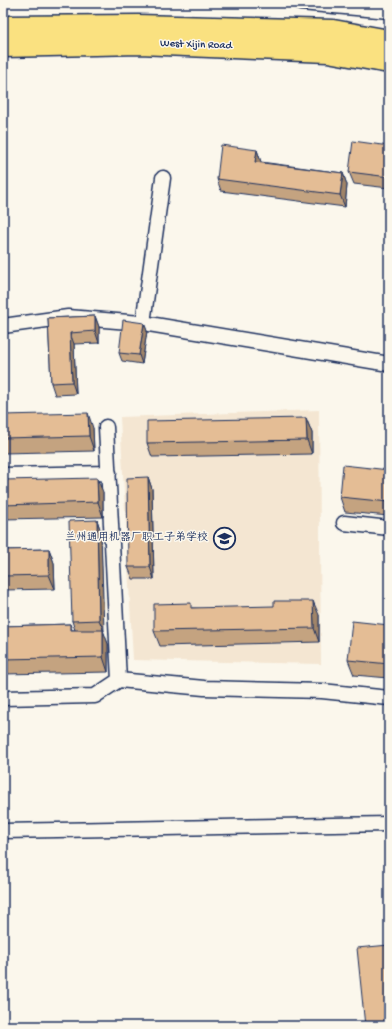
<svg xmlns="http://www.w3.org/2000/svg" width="392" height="1029" font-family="'Gochi Hand','LXGW WenKai TC',sans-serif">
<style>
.built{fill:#f4e6d2}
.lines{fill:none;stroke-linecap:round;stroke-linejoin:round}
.minor-casing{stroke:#1b2f5e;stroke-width:17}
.primary-casing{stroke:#1b2f5e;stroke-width:25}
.minor{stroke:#fbf7ec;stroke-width:14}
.primary{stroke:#fae180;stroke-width:22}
.wall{fill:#c4a380;stroke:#1b2f5e}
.shaded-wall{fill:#a08468;stroke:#1b2f5e}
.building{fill:#e4bd95;stroke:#1b2f5e}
.labels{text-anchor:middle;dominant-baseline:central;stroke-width:3;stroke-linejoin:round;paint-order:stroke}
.street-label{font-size:11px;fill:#1b2f5e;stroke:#fbf7ec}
.poi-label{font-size:11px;fill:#1b2f5e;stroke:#fbf7ec;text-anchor:end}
</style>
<rect width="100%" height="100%" fill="#fbf7ec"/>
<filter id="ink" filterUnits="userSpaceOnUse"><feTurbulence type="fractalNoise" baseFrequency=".025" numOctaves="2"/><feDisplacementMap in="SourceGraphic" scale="8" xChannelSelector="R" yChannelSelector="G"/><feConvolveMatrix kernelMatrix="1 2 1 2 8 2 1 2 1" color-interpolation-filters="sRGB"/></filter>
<g filter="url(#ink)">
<path class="built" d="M319,410L321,664L133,660L120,417Z"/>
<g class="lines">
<defs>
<path id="minor" d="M301,3L389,11
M163,178L143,323L389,364
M3,326L68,317L141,323
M106,427L119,680L204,688L322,691L389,698
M3,475L109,473
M344,523L389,528
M3,698L95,696L119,680
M3,831L389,824"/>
<path id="primary" d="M3,27L138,26L333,31L389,41
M3,46L140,43L328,51L389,62"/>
</defs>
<use href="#minor" class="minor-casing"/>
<use href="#primary" class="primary-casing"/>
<use href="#minor" class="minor"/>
<use href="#primary" class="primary"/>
</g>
<path class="wall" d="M389,146V188L354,184L349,172Z
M257,150L261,162L343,173L347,185L345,207L221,191L217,179Z
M95,316L99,327V343L74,344L76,394L55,395L51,383L48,318Z
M144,323L147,331L142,364L122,361L119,353Z
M3,415L93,428L94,451L3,453Z
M306,418L312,433V454L152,457L147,443Z
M389,470V516L345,512L340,497Z
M148,477L152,489L154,579H133L128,567Z
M3,480L103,492V517L3,519Z
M97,520L101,532L103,631L108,644V672L3,674V626L70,624L72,630H75L72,621Z
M49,549L54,563L55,589L3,590V550Z
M192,608L319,615V642L160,646L154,631Z
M389,625V678L354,675L348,660Z"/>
<path class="shaded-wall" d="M257,150L261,162L260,173L255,162Z
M343,173L347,185L345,207L340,195Z
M95,316L99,327V343L95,331Z
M144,323L147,331L142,364L139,355Z
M70,333L74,344L76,394L72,382Z
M88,413L93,428L94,451L89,436Z
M306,418L312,433V454L307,440Z
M148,477L152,489L154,579L150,567Z
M97,478L103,492V517L98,502Z
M97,520L101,532L104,631L99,620Z
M49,549L54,563L55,589L49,575Z
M313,601L319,615V642L314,628Z
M103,630L108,644V672L103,657Z"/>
<path class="building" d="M353,141L389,146V177L349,172Z
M221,145L257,150L255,162L343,173L340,195L217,179Z
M95,316V331L70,333L72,382L51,383L48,318Z
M123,320L144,323L139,355L119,353Z
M88,413L89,436L3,438V415Z
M306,418L307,440L147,443V421Z
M343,465L389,470V502L340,497Z
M148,477L150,567H128L127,478Z
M97,478L98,502L3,505V480Z
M97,520L99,620L72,621L69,521Z
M49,549V575L3,576V550Z
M274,601H313L314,628L154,631V604L191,603V608L274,606Z
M352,621L389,625V664L348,660Z
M70,624V630H103V657L3,659V626Z
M389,945V1026H365L357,948Z"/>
</g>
<defs>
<symbol id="school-ring" viewBox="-11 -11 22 22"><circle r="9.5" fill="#fbf7ec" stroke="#1b2f5e" stroke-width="1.5"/><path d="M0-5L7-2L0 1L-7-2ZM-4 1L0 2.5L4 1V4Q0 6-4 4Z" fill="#1b2f5e"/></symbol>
</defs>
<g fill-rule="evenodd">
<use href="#school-ring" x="212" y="526" width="25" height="25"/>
</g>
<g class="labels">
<g class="street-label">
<text transform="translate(196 45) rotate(2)">West Xijin Road</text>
</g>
<g class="poi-label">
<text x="208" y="538">兰州通用机器厂职工子弟学校</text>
</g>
</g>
<rect width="392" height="1029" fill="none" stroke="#fbf7ec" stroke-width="16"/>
<rect x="8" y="8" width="376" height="1013" fill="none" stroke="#1b2f5e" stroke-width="1.5" filter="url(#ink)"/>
</svg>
